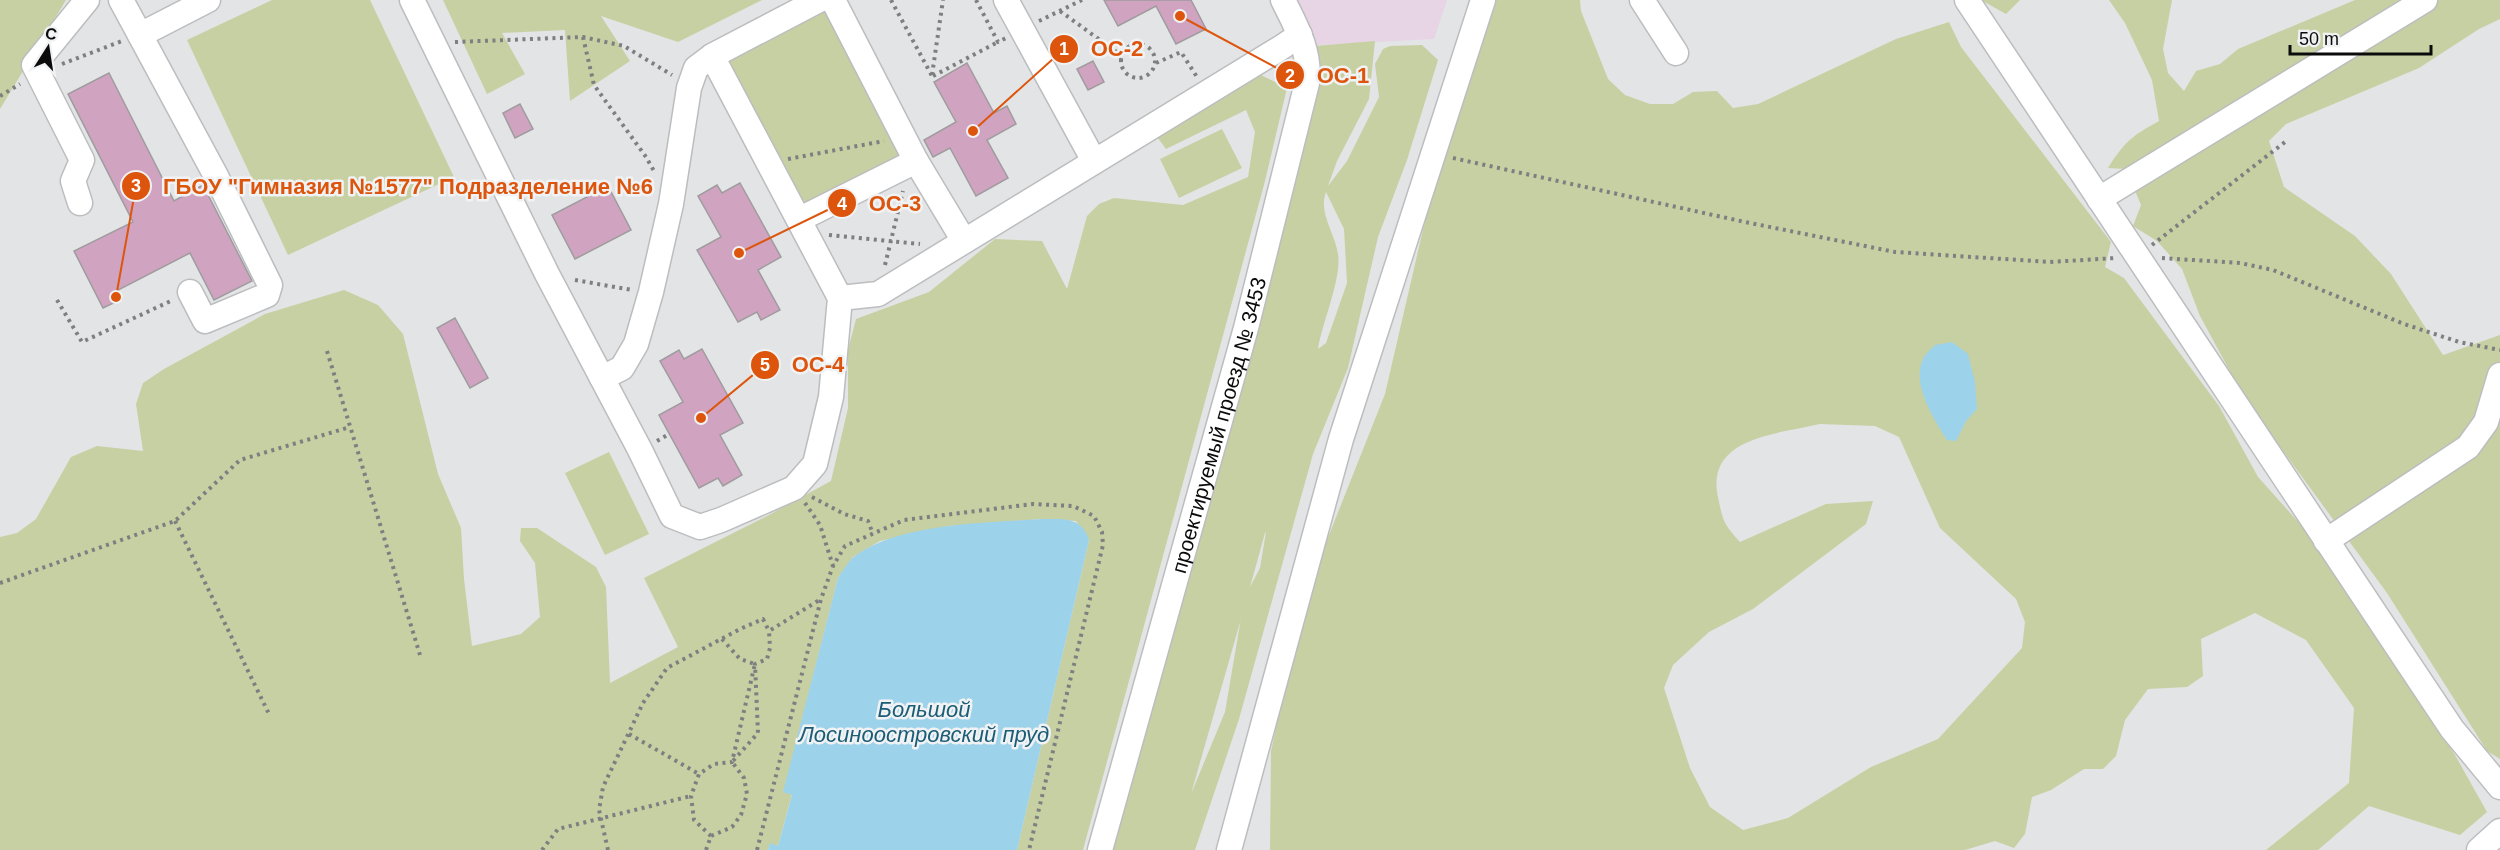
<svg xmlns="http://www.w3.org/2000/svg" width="2500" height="850" font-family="Helvetica,sans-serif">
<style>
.industrial{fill:#e7d4e4}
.green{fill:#c7d0a2;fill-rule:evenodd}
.water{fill:#9dd2eb}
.building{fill:#d0a3c0;stroke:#9e9c9d;stroke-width:1.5}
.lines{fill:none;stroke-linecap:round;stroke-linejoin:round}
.minor-casing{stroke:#bcbdbf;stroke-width:27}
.path{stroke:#7e7f80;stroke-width:4;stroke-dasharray:3 4.5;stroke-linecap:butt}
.minor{stroke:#fff;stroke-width:24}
.labels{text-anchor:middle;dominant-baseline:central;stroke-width:5;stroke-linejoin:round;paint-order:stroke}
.street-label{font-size:21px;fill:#0b0b0c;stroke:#f0f2f3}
.water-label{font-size:22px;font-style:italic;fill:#1b5d77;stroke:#f0f2f3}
.leader{fill:none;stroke:#dd550c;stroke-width:2}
.callout-dot{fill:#dd550c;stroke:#f0f2f3;stroke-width:2}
.mark-label{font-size:18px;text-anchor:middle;font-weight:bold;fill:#fff}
.callout-label{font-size:22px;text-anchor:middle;font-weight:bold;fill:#dd550c;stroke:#f0f2f3;stroke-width:5;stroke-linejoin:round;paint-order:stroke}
</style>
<rect width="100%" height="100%" fill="#e3e4e6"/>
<path class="industrial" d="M1293,0H1447L1434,39L1317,45Z"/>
<path class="green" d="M0,0H66L0,109Z
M272,0H370L454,177L288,255L187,40Z
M443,0H762L678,42L601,16L630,61L570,101L565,30L502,33L525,74L487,94Z
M1492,0H1580L1581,11L1608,79L1625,95L1650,104H1673L1693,92L1717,91L1733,108L1758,104L1896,39L1949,22L1961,47L2111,242L2105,267L2124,278L2219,406L2258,477L2319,545L2455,755L2487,812L2460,835L2369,806L2318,850H2266L2349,783L2354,708L2306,640L2255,613L2201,639L2203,676L2187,687L2148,689L2125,720L2116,756L2103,769H2084L2051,790L2032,797L2025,834L2014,848L1995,841L1965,850H1270L1271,751L1304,598L1385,394L1446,130ZM1820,424L1875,426L1899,437L1940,528L2016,599L2025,622L2022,648L1938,739L1871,767L1788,818L1743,830L1710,807L1690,768L1664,688L1673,665L1709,632L1753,609L1866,524L1873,501L1826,504L1740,542C1723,523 1723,521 1718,497C1705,437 1778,434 1820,424Z
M1981,0H2020L2006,14Z
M2109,0H2172L2163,49L2168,73L2184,91L2196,71L2220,64L2238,49L2355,0H2500V19L2479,29L2419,68L2286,124L2269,141L2284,187L2355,236L2391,274L2443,355L2500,335V759L2487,751L2387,593L2245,399L2200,316L2182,269L2157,241L2133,226L2141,205L2126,169L2108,168C2125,141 2132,136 2159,121L2152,80L2125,23Z
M830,6L908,157L803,210L724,62Z
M1375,41L1369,99L1337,161L1328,186L1347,161L1379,97L1375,64L1383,49L1390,46L1422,45L1438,60L1407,160L1378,237L1348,368L1313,454L1239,719L1195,850H1108L1314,46ZM1326,192L1344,229L1347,283L1326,343L1318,349C1322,323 1342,278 1338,254C1335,233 1318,213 1326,192ZM1266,532L1260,568L1250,587L1265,533ZM1241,618L1225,712L1191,794L1241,619Z
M1251,70L1287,88L1265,181L1083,850H1017L1089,540L1076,521L1041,519L949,526L880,541L853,557L838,578L784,791L792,794L778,846L770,844L768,850H0V537L17,533L36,519L71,457L97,446L143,451L136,404L143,383L164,369L265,314L344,290L378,305L403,334L438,474L461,528L464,579L472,646L521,634L540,617L535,563L520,541L521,528H537L596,567L606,587L610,683L678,647L644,578L767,516L831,481L848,408V350L856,319L929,292L995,239L1042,241L1067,289L1087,216L1099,204L1114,198L1183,205L1248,177L1255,132L1246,110L1166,149L1152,130Z
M1222,129L1242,168L1179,198L1160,159Z
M609,452L649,534L605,555L565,473Z"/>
<path class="water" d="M1952,342L1968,354L1975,382L1977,409L1966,421L1956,441L1947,440C1934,419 1911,384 1923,359C1925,354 1931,349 1935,345Z
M1041,519C1062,519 1082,516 1089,540L1017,850H768L770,843L778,846L792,795L783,792L838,578C843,571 848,561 855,556C899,523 986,523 1041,519Z"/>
<path class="building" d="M1104,0H1191L1206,29L1176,44L1156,6L1118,26Z
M1093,61L1104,82L1088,90L1077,69Z
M967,63L994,113L1007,106L1016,124L987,140L1008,178L976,196L950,148L933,157L924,140L956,122L934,82Z
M109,73L174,201L203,185L252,281L214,300L190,253L118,290L122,299L103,308L74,251L133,222L68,94Z
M520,104L533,129L515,138L503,113Z
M740,183L781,257L758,270L780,310L761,320L757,312L738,322L697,250L721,237L698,196L717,185L722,193Z
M608,186L631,230L575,259L552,215Z
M455,318L488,378L470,388L437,328Z
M702,349L743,423L720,435L742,475L723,486L718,478L699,488L659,415L683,402L660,361L679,350L684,359Z"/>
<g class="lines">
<defs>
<g id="minor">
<path d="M121,0L140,35L208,0"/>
<path d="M412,0L547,274L640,450L672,516L700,527L721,520L794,488L815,464L831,397L840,298L712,56L819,0"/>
<path d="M833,0L916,161"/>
<path d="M1006,0L1094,161"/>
<path d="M1642,0L1676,53"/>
<path d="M1967,0L2452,729L2500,787"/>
<path d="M140,35L216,176L270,285L267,295L205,321L190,292"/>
<path d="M2099,199L2425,0"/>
<path d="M80,203L73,181L82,160L34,65L87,0"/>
<path d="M800,219L916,161L964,241"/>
<path d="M840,298L878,294L1282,47L1300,35"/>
<path d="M602,378L622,368L636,344L651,292L671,204L689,88L696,68L712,56"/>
<path d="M2326,541L2468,447L2486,422L2500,375"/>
<path id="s1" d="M1100,850L1246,328L1307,83C1311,52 1296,26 1283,0"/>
<path d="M1229,850L1341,439L1483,0"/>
<path d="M2479,850L2500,831"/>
</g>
</defs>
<use href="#minor" class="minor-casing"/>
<path class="path" d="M891,0L932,76
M976,0L998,42L1006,38
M1060,11L1122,56
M1039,21L1082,0
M583,37L594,85L646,157L654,171
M455,42L583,37L624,46L672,75
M1121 61a17 17 0 1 1 34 0a17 17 0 1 1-34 0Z
M1156,63L1181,52L1197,77
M62,64L122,41
M932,75L943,0
M933,76L998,42
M0,96L20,84
M1453,158L1745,222L1895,252L2050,262L2116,258
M788,159L884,141
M829,235L920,244
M2152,245L2285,142
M2162,258L2240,263L2273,270L2404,324L2459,342L2500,350
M885,265L903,191
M575,280L632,290
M57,300L82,342L173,300
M327,351L420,655
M657,441L669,434
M812,497L844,514L868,521L873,534
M805,503L820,525L833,566
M175,521L270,716
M0,583L175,521L240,460L350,427
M629,734L699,774
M711,836L694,820L691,796L699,774L714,764L732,762L755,664L740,659L722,639
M542,850L558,829L691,796
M608,850L599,810L603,787L643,703L667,668L740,629L763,619L769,631
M706,850L711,836L732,827L741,815L747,794L744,778L732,762L758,733L755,664L767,659L770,648L769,631L821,599
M757,850L821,599L833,566L845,546L904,520L1033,504L1073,506L1094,516L1102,532L1103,545L1029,850"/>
<use href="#minor" class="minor"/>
</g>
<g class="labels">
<g class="street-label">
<text stroke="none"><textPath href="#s1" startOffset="441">проектируемый проезд № 3453</textPath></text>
</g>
<g class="water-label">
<text x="924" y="709">Большой<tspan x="924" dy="25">Лосиноостровский пруд</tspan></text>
</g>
</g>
<path class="leader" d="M973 131L1064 49M1180 16L1290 75M116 297L136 186M739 253L842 203M701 418L765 365"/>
<g class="callout-dot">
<circle cx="973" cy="131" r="6"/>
<circle cx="1180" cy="16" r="6"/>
<circle cx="116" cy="297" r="6"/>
<circle cx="739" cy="253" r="6"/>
<circle cx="701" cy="418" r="6"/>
<circle cx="1064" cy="49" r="15"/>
<circle cx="1290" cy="75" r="15"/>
<circle cx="136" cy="186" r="15"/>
<circle cx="842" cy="203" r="15"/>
<circle cx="765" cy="365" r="15"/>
</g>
<g class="mark-label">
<text x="1064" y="55">1</text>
<text x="1290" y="82">2</text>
<text x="136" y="192">3</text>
<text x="842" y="210">4</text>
<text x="765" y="371">5</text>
</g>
<g class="callout-label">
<text x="1117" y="56">ОС-2</text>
<text x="1343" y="83">ОС-1</text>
<text x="408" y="194">ГБОУ "Гимназия №1577" Подразделение №6</text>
<text x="895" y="211">ОС-3</text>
<text x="818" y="372">ОС-4</text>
</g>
<g transform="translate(48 48) rotate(12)" stroke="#f0f2f3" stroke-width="4.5" paint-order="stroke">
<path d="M0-4.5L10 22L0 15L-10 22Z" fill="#0b0b0c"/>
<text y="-9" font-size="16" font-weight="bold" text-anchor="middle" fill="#0b0b0c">С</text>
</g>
<path d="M2290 45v9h141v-9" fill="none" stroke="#0b0b0c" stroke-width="3"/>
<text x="2299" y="45" font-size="18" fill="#0b0b0c" stroke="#f0f2f3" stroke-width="4.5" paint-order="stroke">50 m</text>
</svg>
